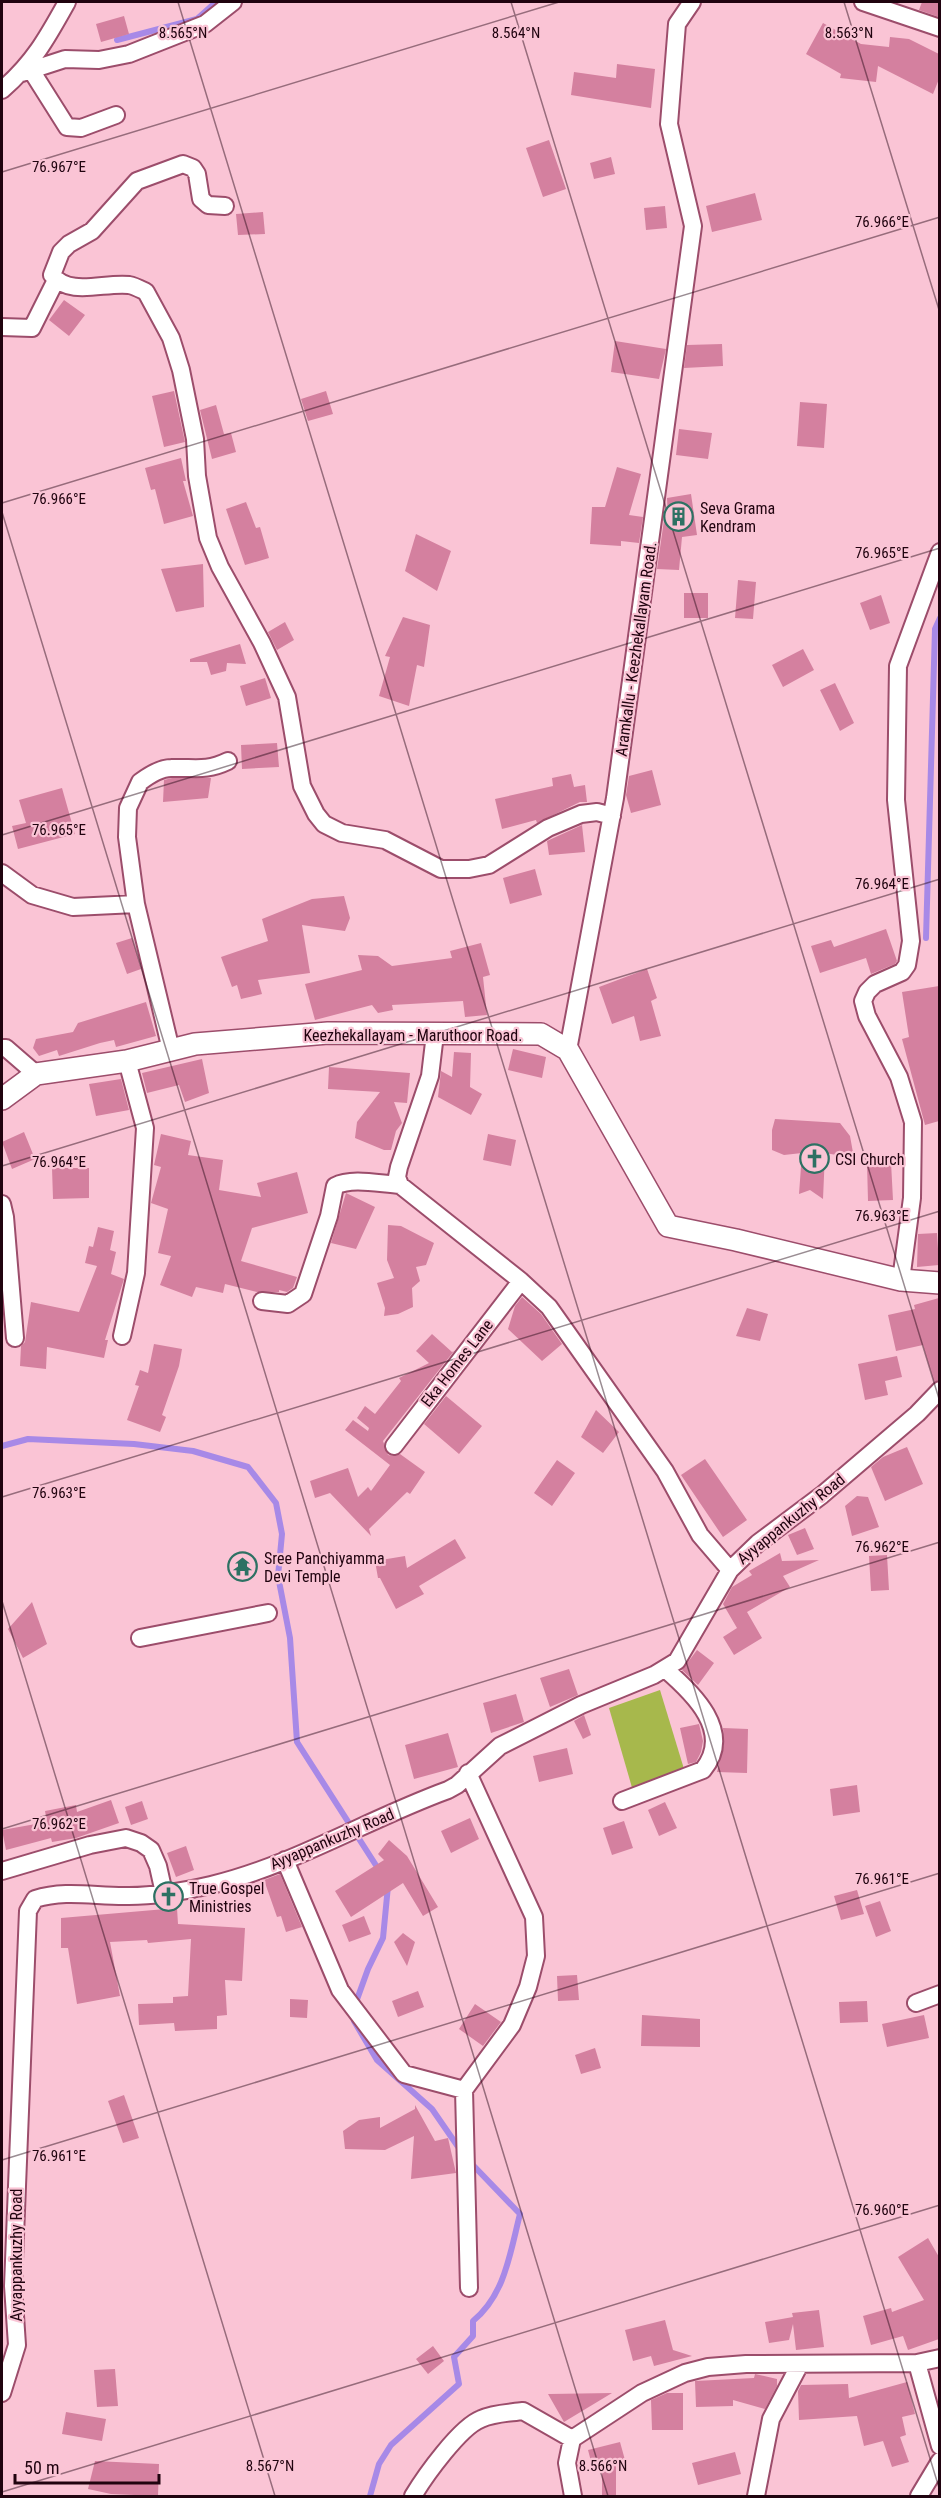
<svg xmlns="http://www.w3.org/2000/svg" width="941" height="2498" font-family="'Roboto Condensed',sans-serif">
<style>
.green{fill:#a7b84c}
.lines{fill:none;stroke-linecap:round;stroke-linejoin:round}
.stream{stroke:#a789e7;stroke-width:6}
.building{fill:#d4809f}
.minor-casing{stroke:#9c4d6b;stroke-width:20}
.tertiary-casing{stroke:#9c4d6b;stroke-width:24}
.minor{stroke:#fff;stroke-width:16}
.tertiary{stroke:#fff;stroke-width:21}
.ticks{fill:none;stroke:#20030f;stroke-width:1.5;stroke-opacity:0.45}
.labels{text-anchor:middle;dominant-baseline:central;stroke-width:4.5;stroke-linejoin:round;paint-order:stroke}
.poi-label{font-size:16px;fill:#20030f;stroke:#fac4d5;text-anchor:start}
.street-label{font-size:16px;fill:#20030f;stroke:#fac4d5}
.ticks-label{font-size:15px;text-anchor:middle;fill:#20030f;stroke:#fac4d5;stroke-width:4.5;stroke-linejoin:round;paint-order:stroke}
</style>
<rect width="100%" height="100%" fill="#fac4d5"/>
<path class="green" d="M660,1690L684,1769L633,1791L609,1708Z"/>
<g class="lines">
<path class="stream" d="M117,40L197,19L216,2
M926,938L935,629L940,618
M2,1446L28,1439L134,1444L193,1451L248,1467L276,1503L282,1534L278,1576L290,1638L297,1742L379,1870
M355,2005L368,1969L383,1938L388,1886
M354,2021L377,2060L432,2109L461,2151
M370,2496L379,2464L391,2445L459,2384L454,2357L473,2336V2321C505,2295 510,2253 520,2214L469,2161"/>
</g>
<path class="building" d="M922,2H939V17L919,10Z
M124,16L129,34L101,42L96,24Z
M823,23L861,44L889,47L890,37L909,39L939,54V79L933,94L878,66L876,82L840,78L841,74L806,54Z
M617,64L655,69L651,108L571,95L574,72L616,78Z
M549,140L566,189L543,197L526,148Z
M611,157L615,174L594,179L590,163Z
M755,193L762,220L712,232L706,206Z
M665,206L667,228L646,230L644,208Z
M263,212L265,234L238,235L236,214Z
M64,300L85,315L69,336L49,320Z
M615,341L666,349L659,379L611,372Z
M722,344L723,366L684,368L687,345Z
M174,391L185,442L164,447L152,396Z
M326,391L333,414L308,421L301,399Z
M800,402L827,404L824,448L797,446Z
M216,405L224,434L231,433L236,452L212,459L200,410Z
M679,429L712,433L708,459L676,455Z
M181,458L186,481H183L193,516L164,524L155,489L151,490L145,468Z
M617,467L641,474L629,515L643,517L639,543L621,541V546L590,544L592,507H605Z
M691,494L697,535L682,537L679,570L657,569L664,520H668L667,498Z
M246,502L256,528L260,527L269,558L245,565L226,509Z
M416,534L451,551L437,591L405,571Z
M203,564L204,607L176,612L161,569Z
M738,580L756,582L753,619L735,618Z
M684,593H708V618H684Z
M881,595L890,623L870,630L860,603Z
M403,617L430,625L424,667L417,665L409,706L379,696L390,657L385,656Z
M285,622L294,640L277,650L268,632Z
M240,644L246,664L227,663L226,671L211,675L207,662H190V659Z
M803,649L814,670L783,687L772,665Z
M265,678L271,698L246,706L240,686Z
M835,683L854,723L840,731L820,690Z
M277,743L279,767L242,769L241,745Z
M652,770L661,805L631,813L626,795L629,776Z
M571,774L574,787L585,785L587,802H580L537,823L536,820L502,829L495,799L553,786L552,778Z
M172,778H211L208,798L163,802L164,780Z
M62,788L75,834L18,849L12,826L26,823L19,800Z
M582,825L585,852L549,855L547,841Z
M535,869L542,895L510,904L503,878Z
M344,896L350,918L345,931L302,925L310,973L258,980L262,994L241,999L237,985L232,987L221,957L268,941L262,919L312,899Z
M886,929L897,961L895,964L871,974L866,958L820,973L811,946L831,940L834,947Z
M132,938L141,969L127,974L116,943Z
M481,943L490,975L483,977L487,1015L465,1017L463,1001L392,1005L393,1010L378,1013L372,1005L315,1020L305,984L362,970L358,955L378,956L392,966L452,958L450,951Z
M647,969L657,998L651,1001L661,1036L640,1041L634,1016L612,1024L599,987Z
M939,986V1121L925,1125L902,1039L909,1037L902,992Z
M146,1002L156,1036L116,1047L114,1040L100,1043L59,1056L57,1050L39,1056L33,1048L36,1039L73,1032L78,1023Z
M513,1049L546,1057L542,1078L508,1070Z
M454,1052L471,1053L470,1087L482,1094L471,1115L438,1097L441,1071L452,1077Z
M202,1059L209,1093L185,1102L179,1085L147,1093L142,1073Z
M329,1067L410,1073L407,1103L394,1102L402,1123L396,1131L391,1150H384L355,1138L357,1122L380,1092L328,1089Z
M121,1079L129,1110L96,1116L89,1084Z
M775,1119L840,1123L850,1136L854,1158L825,1153L823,1199L810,1190L799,1194L802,1153L784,1155L772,1150V1130Z
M24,1132L35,1159L12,1169L2,1142Z
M161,1134L191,1141L188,1155L223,1160L219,1190L261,1197L257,1183L297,1172L308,1213L252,1228L241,1261L297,1277L293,1288L287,1292L279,1290V1292H257L225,1284L223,1293L196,1287L192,1297L160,1285L171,1256L158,1253L168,1209L151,1203L161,1167L154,1165Z
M488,1134L516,1140L511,1166L483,1160Z
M891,1162L893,1200L868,1201L867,1163Z
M52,1168H89V1198L53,1199Z
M346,1193L375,1207L356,1249L331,1243Z
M388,1225L401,1226L434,1243L426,1265L416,1267L420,1281L412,1288L413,1307L398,1314L384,1316L385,1308L377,1283L394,1278L387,1260Z
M98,1227L114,1231L110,1250L116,1252L111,1274L124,1279L105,1340H108L104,1358L47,1347L46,1369L20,1366L21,1346L25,1342L31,1302L79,1312L97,1266L85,1263L89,1246L93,1247Z
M937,1233L939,1265L917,1267L918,1234Z
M522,1297L541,1314L562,1344L542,1361L508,1329L515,1306Z
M939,1298V1380L934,1382L923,1345L896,1351L888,1315L915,1309L914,1305Z
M747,1308L768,1314L760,1341L736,1336Z
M432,1334L452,1352L454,1351L383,1441L388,1455L393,1456L400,1454L425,1472L410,1494L407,1492L369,1529L371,1536L330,1493L315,1498L310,1481L348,1468L358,1497L368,1487L371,1491L390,1465L345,1430L353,1420L368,1431L369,1428L357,1418L365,1406L375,1414L401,1381L399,1378L429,1363L416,1351Z
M154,1344L182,1349L179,1366L162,1415L166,1417L160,1432L127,1420L139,1386L135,1385L140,1370L148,1373Z
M897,1356L902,1377L885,1381L888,1395L865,1400L858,1364Z
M446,1396L482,1426L459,1454L424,1424Z
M596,1410L619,1432L603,1453L581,1437Z
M907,1447L923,1484L885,1501L871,1467L883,1457Z
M705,1459L747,1520L723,1537L681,1475Z
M557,1460L575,1473L552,1506L534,1493Z
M857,1496L868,1497L879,1527L852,1536L845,1506Z
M805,1528L814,1549L797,1555L788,1535Z
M455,1539L466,1558L419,1586L424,1594L396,1609L380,1578H378L375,1561L405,1556L407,1568Z
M780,1553L782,1561L819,1560L783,1576L790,1587L747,1612L762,1638L734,1655L723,1637L737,1628L723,1604L732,1587L752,1575L749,1571Z
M887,1555L889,1590L871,1591L869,1556Z
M32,1602L47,1644L23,1658L8,1629Z
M697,1650L714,1663L698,1685L682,1670Z
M569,1669L578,1695L550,1707L540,1678Z
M516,1694L524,1722L491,1733L483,1703Z
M584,1715L591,1735L583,1739L574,1721Z
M699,1724L703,1741L701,1752L696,1762L688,1764L680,1728Z
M723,1728L748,1729L747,1773L717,1772L724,1743Z
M448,1733L458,1767L414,1779L405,1745Z
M567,1748L573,1774L539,1782L533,1756Z
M857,1785L860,1812L833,1816L830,1789Z
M111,1800L119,1823L76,1838L52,1842L51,1838L6,1850L2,1830L47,1822L45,1811L76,1805L77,1812Z
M142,1801L148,1819L131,1825L125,1807Z
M665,1802L677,1828L659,1836L648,1810Z
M470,1818L479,1839L451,1853L441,1831Z
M624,1821L633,1848L612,1855L603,1828Z
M389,1840L407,1856L438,1907L423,1916L403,1883L351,1917L335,1891L384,1860L378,1854Z
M186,1846L194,1870L176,1877L167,1853Z
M280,1874L302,1927L286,1932L281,1916L277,1917L264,1880Z
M857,1890L864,1914L841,1920L834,1896Z
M880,1901L891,1931L876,1937L865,1906Z
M177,1908L178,1924L245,1928L242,1981L225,1980L227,2015L217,2016V2029L175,2031L174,2023L139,2025L138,2004L173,2003V1997L188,1996L191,1939L148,1943L147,1940L110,1942L120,1996L77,2004L68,1948H61V1918Z
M364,1916L371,1934L349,1942L342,1925Z
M403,1933L415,1942L407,1966L394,1942Z
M577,1975L579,2000L558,2001L557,1976Z
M418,1991L424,2007L398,2017L392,2001Z
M290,1999L308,2000L307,2018L290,2017Z
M867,2001L868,2022L840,2023L839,2002Z
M475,2004L501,2022L483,2046L459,2029Z
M642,2015L700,2019V2047L641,2046Z
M924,2015L929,2038L887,2047L882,2024Z
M595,2048L601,2068L581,2074L575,2055Z
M124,2095L139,2138L123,2143L108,2101Z
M415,2105L435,2141L448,2138L456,2173L411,2179L414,2136L385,2150L345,2149L343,2131L359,2120L380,2117V2128L415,2109Z
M928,2238L939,2257V2339L908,2350L903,2336L871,2345L863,2316L891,2308L892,2312L924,2300L898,2257Z
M819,2310L824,2347L796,2350L793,2324L789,2340L769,2343L765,2322L793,2317L792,2313Z
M665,2320L673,2350L692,2356L654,2366L651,2356L633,2361L625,2330Z
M433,2346L444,2361L428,2374L416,2359Z
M115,2369L118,2406L97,2407L94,2370Z
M755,2374L777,2379V2386L765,2409L733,2400V2406L696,2407L695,2381L754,2378Z
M907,2382L915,2414L902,2417L906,2435L900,2437L909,2462L892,2467L883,2441L864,2446L857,2416L799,2420L798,2391L801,2385L848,2384L849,2398Z
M612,2393L564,2422L548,2394Z
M667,2393H683V2430H652L651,2400Z
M66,2412L106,2419L102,2441L62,2434Z
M620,2442L625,2460L616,2462V2496H602V2466L593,2469L588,2450Z
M735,2452L741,2474L698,2485L692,2463Z
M95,2461L159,2464L158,2496L111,2494L88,2489Z"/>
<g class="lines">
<defs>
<path id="minor" d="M863,2L940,28
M31,70L67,127L81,128L116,115
M22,73L65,59L99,60L129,54L205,24L233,2
M2,90C34,62 47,38 67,2
M225,206L208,205L201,199L197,174L193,168L183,164L137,181L92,231L69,244L61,252L52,275C70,297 104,282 129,285C135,286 140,289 146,292L171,338L181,370L195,439L197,476L208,538L220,567L262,643L287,697L302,786L316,814L324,824L342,833L385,840L441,869H469L489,865L548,828L581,814L597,812L612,816
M2,327L32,328L56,280
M2,873L32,895L73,907L136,904L171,1050
M136,904L127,837L128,808L140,782C148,776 161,768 171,768C194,767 205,772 228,761
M435,1034L430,1076L399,1167L397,1177L400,1185L521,1281L549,1307L665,1471L700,1535L730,1570
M2,1048H6L36,1074
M568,1050L615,798L693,226L669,124L677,24L692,2
M2,1204L5,1217L15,1338
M901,1280L912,1198L913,1122L899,1077L867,1016L863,1001L867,992L875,984L902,972L907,965L911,941L896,800L898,666L940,552
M262,1301L288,1304L303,1294L329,1216L335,1186C352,1177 380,1184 400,1185
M122,1336L136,1273L145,1128L127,1061
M394,1446L521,1281
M140,1638L268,1613
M468,1773L534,1917L536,1956L528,1987L512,2025L464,2090L469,2288
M622,1801L703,1770C734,1732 693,1693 665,1669
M285,1860L340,1990L404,2074L464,2090
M2,1871L90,1845L126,1838L141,1843L151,1850L158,1866L164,1893
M916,2003L940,1994
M917,2363L940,2446
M2,2393L17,2345L13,2286L28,1911L35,1899C66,1889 97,1897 129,1896C156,1896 185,1891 211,1885C294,1865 368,1819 448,1790L457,1785L500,1746L581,1705L654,1675L677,1661L730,1570L758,1543L822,1495L917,1414L940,1390
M413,2496C425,2476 460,2427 481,2419C494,2413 509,2413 523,2411L572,2439
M573,2496L567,2463L572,2439L642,2393L685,2373L708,2367L746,2364L917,2363L940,2358
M756,2496L771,2419L800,2364
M919,2496L940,2461"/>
<path id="tertiary" d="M2,1099L36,1074L127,1061L195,1044L328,1033L541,1034L568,1050L668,1226L736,1240L901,1280L940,1283"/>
</defs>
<use href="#minor" class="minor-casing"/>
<use href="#tertiary" class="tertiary-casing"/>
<use href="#minor" class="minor"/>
<use href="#tertiary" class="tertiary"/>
</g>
<path class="ticks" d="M178,2L940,2491M511,2L940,1402M844,2L940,313M2,172L559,2M2,503L940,217M2,512L608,2496M2,835L940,548M2,1166L940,879M2,1497L940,1211M2,1601L275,2496M2,1829L940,1542M2,2160L940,1873M2,2492L940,2205"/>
<defs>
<symbol id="building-ring" viewBox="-11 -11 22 22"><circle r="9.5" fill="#fac4d5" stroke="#2d7163" stroke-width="1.5"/><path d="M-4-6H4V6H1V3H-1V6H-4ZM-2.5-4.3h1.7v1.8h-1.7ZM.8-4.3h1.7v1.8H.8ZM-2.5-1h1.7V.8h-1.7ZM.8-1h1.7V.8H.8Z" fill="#2d7163"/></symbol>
<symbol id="church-ring" viewBox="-11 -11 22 22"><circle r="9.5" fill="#fac4d5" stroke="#2d7163" stroke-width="1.5"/><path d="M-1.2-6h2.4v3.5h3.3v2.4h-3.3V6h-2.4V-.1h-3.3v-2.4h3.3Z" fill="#2d7163"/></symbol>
<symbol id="temple-ring" viewBox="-11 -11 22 22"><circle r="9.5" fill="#fac4d5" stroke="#2d7163" stroke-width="1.5"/><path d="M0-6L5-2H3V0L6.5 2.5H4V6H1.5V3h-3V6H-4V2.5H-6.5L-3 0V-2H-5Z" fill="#2d7163"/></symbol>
</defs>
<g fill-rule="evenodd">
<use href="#building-ring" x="662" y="500" width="33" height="33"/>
<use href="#church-ring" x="798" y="1142" width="33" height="33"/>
<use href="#temple-ring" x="226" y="1550" width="33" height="33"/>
<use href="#church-ring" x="152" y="1880" width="33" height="33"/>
</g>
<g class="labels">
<g class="poi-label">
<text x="700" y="508">Seva Grama<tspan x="700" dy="18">Kendram</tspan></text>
<text x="835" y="1159">CSI Church</text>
<text x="264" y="1558">Sree Panchiyamma<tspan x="264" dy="18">Devi Temple</tspan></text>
<text x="189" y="1888">True Gospel<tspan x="189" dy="18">Ministries</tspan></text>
</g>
<g class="street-label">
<text transform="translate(636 649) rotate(-82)">Aramkallu - Keezhekallayam Road.</text>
<text x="413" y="1035">Keezhekallayam - Maruthoor Road.</text>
<text transform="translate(457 1363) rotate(-52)">Eka Homes Lane</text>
<text transform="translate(791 1519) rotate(-39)">Ayyappankuzhy Road</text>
<text transform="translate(332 1839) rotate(-23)">Ayyappankuzhy Road</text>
<text transform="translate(16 2255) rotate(-90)">Ayyappankuzhy Road</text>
</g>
</g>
<g class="ticks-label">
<text x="183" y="38">8.565°N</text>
<text x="516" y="38">8.564°N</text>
<text x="849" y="38">8.563°N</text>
<text x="59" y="172">76.967°E</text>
<text x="882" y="227">76.966°E</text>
<text x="59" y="504">76.966°E</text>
<text x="882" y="558">76.965°E</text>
<text x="59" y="835">76.965°E</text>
<text x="882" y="889">76.964°E</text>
<text x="59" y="1167">76.964°E</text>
<text x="882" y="1221">76.963°E</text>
<text x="59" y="1498">76.963°E</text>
<text x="882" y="1552">76.962°E</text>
<text x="59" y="1829">76.962°E</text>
<text x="882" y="1884">76.961°E</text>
<text x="59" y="2161">76.961°E</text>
<text x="882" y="2215">76.960°E</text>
<text x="270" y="2471">8.567°N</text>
<text x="603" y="2471">8.566°N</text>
</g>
<rect width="941" height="2498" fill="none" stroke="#20030f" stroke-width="6"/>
<path d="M15 2474v9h144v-9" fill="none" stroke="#20030f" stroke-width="3"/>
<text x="24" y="2474" font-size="18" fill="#20030f" stroke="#fac4d5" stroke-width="4.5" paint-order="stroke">50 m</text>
</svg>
